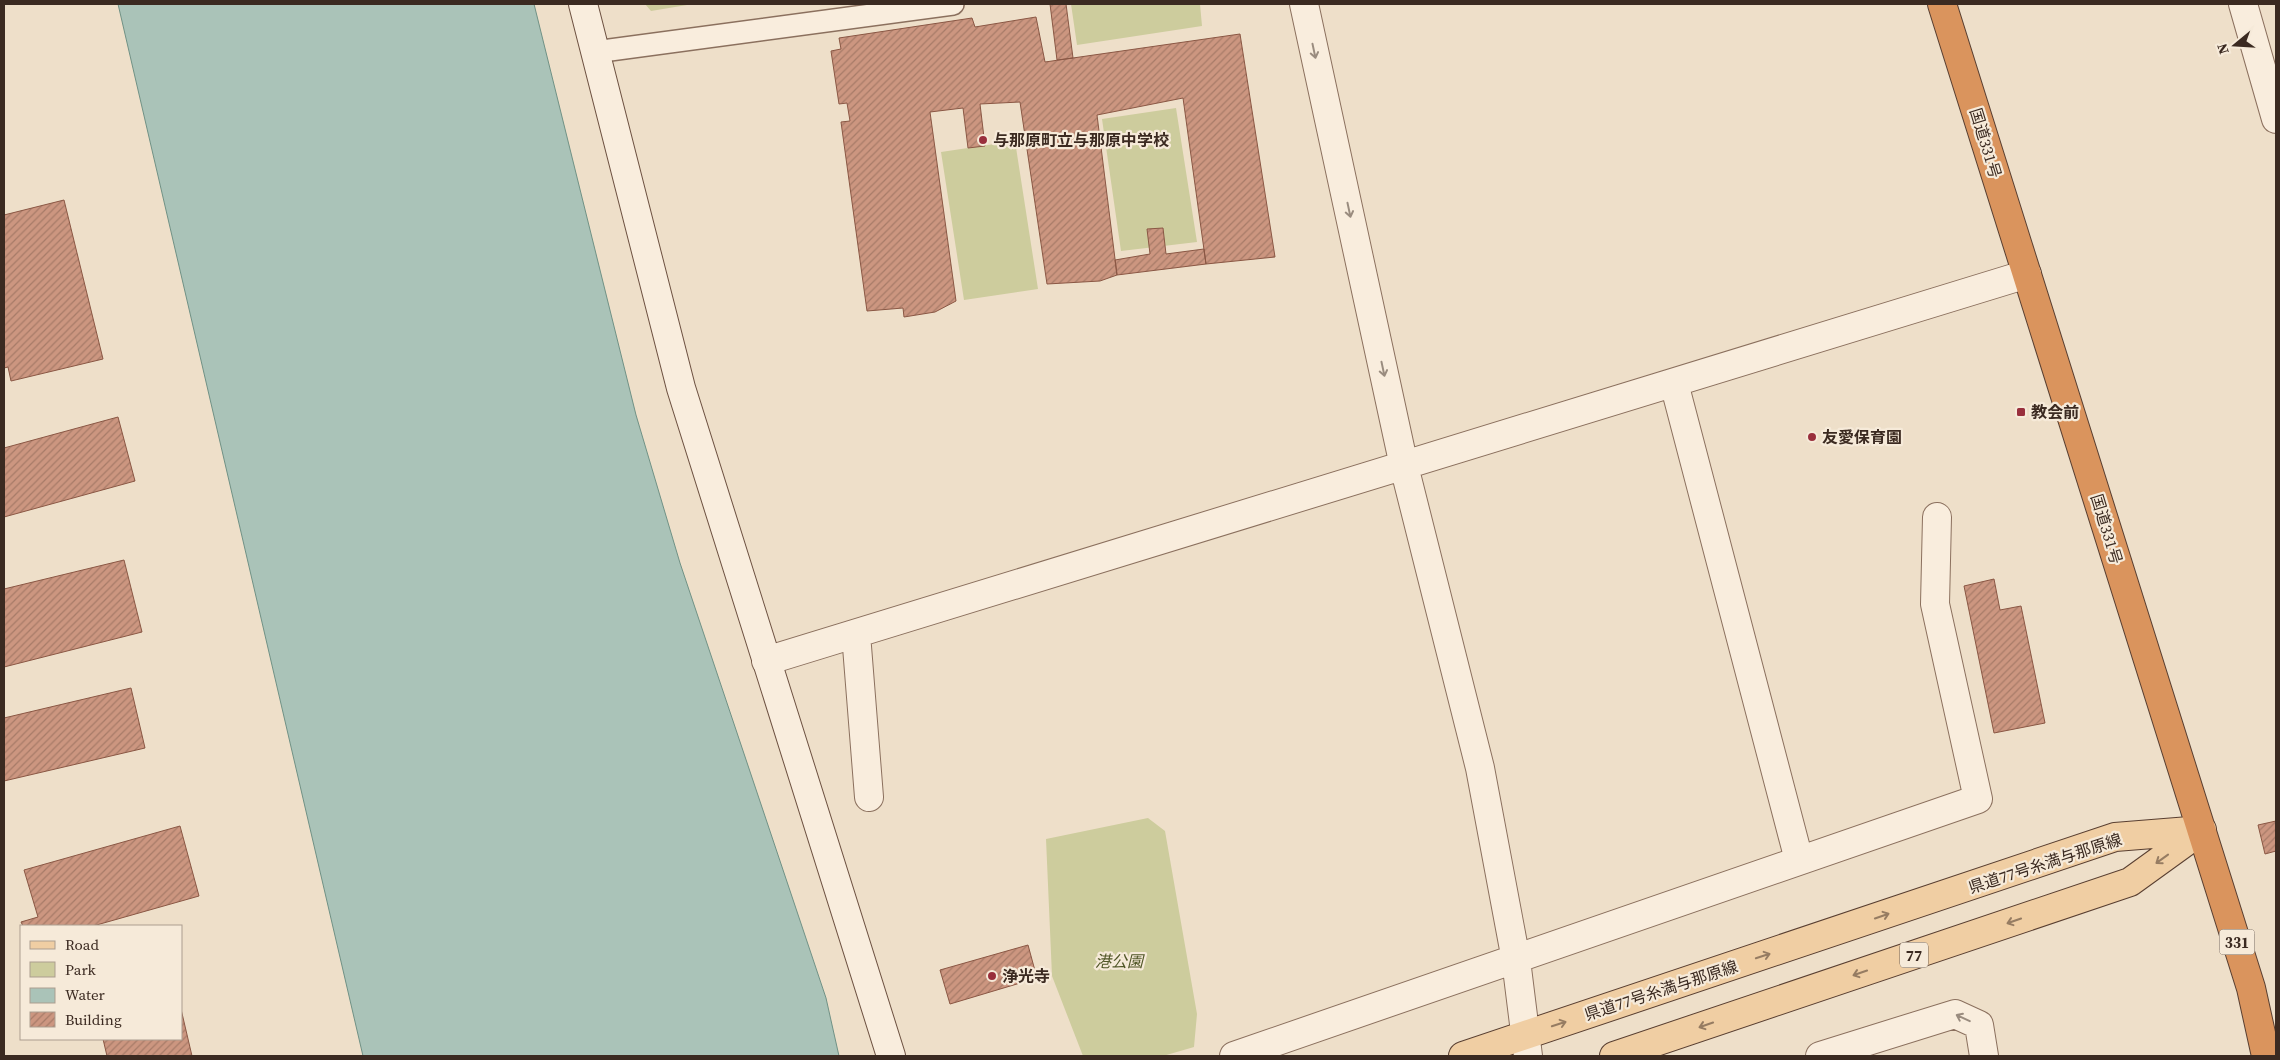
<svg xmlns="http://www.w3.org/2000/svg" width="2280" height="1060" font-family="'Source Serif 4','Noto Sans JP',serif">
<style>
.green{fill:#cdcc9d}
.water{fill:#aac3b8;stroke:#709185}
.building{fill:url(#building-hatch);stroke:#8a5744}
.lines{fill:none;stroke-linecap:round;stroke-linejoin:round}
.lane-casing{stroke:#8b705e;stroke-width:24}
.street-casing{stroke:#8b705e;stroke-width:30}
.secondary-casing{stroke:#6d5141;stroke-width:30}
.primary-casing{stroke:#593f31;stroke-width:30}
.highway-casing{stroke:#593f31;stroke-width:30}
.lane{stroke:#f9eddd;stroke-width:21}
.street{stroke:#f9eddd;stroke-width:28}
.secondary{stroke:#f9eddd;stroke-width:28}
.primary{stroke:#f0cea3;stroke-width:28}
.highway{stroke:#da945d;stroke-width:28}
.oneway{stroke:#9a8c7f}
.oneway2{stroke:#967c62}
.poi-dot{fill:#992f3c;stroke:#f6ead9;stroke-width:2}
.labels{text-anchor:middle;dominant-baseline:central;stroke-width:4.5;stroke-linejoin:round;paint-order:stroke}
.shield{fill:#f6ead9;stroke:#736458;stroke-width:1}
.shield-label{font-size:15px;font-weight:bold;fill:#3b2a21}
.poi-label{font-size:16px;font-weight:bold;fill:#3b2a21;stroke:#f6ead9;text-anchor:start}
.street-label{font-size:16px;fill:#3b2a21;stroke:#f6ead9}
.park-label{font-size:16px;font-style:italic;fill:#515728;stroke:#f6ead9}
</style>
<defs>
<pattern id="building-hatch" width="6" height="6" patternUnits="userSpaceOnUse" patternTransform="scale(1.25)"><rect width="6" height="6" fill="#cc9680"/><path d="M-1 1l2-2M0 6l6-6M5 7l2-2" fill="none" stroke="#a77b68"/></pattern>
</defs>
<rect width="100%" height="100%" fill="#eedfc9"/>
<path class="green" d="M645,4H693L651,11Z
M1071,4H1200L1202,26L1077,45Z
M1176,108L1197,242L1121,251L1102,119Z
M1015,141L1038,289L964,300L941,152Z
M1148,818L1165,831L1197,1014L1194,1047L1163,1056H1083L1052,976L1046,839Z"/>
<path class="water" d="M118,4H534L636,415L680,563L826,998L839,1056H363Z"/>
<path class="building" d="M1050,4H1066L1073,58L1057,60Z
M1036,17L1045,62L1240,34L1275,257L1206,264L1183,98L1097,115L1117,275L1100,281L1047,284L1020,102L980,104L985,146L968,148L963,108L930,112L956,301L935,312L904,317L903,308L867,311L841,122L850,121L847,103L839,104L831,51L841,49L839,38L972,18L975,27Z
M64,200L103,359L11,381L8,367L4,368V215Z
M1163,228L1166,254L1204,249L1206,264L1117,275L1115,260L1150,254L1147,229Z
M118,417L135,481L4,517V448Z
M124,560L142,632L4,667V589Z
M1994,579L2000,610L2021,606L2045,723L1994,733L1964,586Z
M131,688L145,748L4,781V718Z
M2276,821V851L2265,854L2258,825Z
M180,826L199,896L93,926H23L21,922L38,917L24,870Z
M1028,945L1037,978L950,1004L940,970Z
M181,1009L192,1056H107L103,1039H181Z"/>
<g class="lines">
<defs>
<path id="lane" d="M595,52L953,4"/>
<path id="street" d="M1304,4L1404,466L1480,768L1516,960L1528,1056
M2243,4L2276,119
M1674,383L1799,860
M856,634L869,797
M766,661L2027,274
M1234,1056L1978,799L1935,604L1937,517
M1820,1056L1955,1014L1979,1025L1984,1056"/>
<path id="secondary" d="M583,4L681,388L891,1056"/>
<path id="primary" d="M1463,1056L2115,837L2202,830
M1614,1056L2130,882L2202,830"/>
<path id="highway" d="M1942,4L2251,988L2266,1056"/>
</defs>
<use href="#lane" class="lane-casing"/>
<use href="#street" class="street-casing"/>
<use href="#secondary" class="secondary-casing"/>
<use href="#primary" class="primary-casing"/>
<use href="#highway" class="highway-casing"/>
<use href="#lane" class="lane"/>
<use href="#street" class="street"/>
<use href="#secondary" class="secondary"/>
<use href="#primary" class="primary"/>
<use href="#highway" class="highway"/>
</g>
<defs><path id="oneway-shaft" d="M-6 0H5M1.5-3L5.5 0L1.5 3" fill="none" stroke-width="1.6" stroke-linecap="round" stroke-linejoin="round" transform="scale(1.25)"/></defs>
<g class="oneway">
<use href="#oneway-shaft" transform="translate(1314 51) rotate(78)"/>
<use href="#oneway-shaft" transform="translate(1349 210) rotate(78)"/>
<use href="#oneway-shaft" transform="translate(1383 369) rotate(78)"/>
<use href="#oneway-shaft" transform="translate(1963 1018) rotate(-155)"/>
</g>
<g class="oneway2">
<use href="#oneway-shaft" transform="translate(2162 859) rotate(144)"/>
<use href="#oneway-shaft" transform="translate(1882 916) rotate(-19)"/>
<use href="#oneway-shaft" transform="translate(2014 921) rotate(161)"/>
<use href="#oneway-shaft" transform="translate(1763 956) rotate(-18)"/>
<use href="#oneway-shaft" transform="translate(1860 973) rotate(161)"/>
<use href="#oneway-shaft" transform="translate(1559 1024) rotate(-18)"/>
<use href="#oneway-shaft" transform="translate(1706 1025) rotate(161)"/>
</g>
<g class="poi-dot">
<circle cx="983" cy="140" r="5"/>
<rect x="2016" y="407" width="10" height="10" rx="2.5"/>
<circle cx="1812" cy="437" r="5"/>
<circle cx="992" cy="976" r="5"/>
</g>
<g class="labels">
<g class="shield">
<rect x="2219.5" y="929.5" width="35" height="25" rx="4"/>
<rect x="1900" y="942.5" width="28" height="25" rx="4"/>
</g>
<g class="shield-label">
<text x="2237" y="942">331</text>
<text x="1914" y="955">77</text>
</g>
<g class="poi-label">
<text x="993" y="140">与那原町立与那原中学校</text>
<text x="2031" y="412">教会前</text>
<text x="1822" y="437">友愛保育園</text>
<text x="1002" y="976">浄光寺</text>
</g>
<g class="street-label">
<text transform="translate(1986 143) rotate(73)">国道331号</text>
<text transform="translate(2107 529) rotate(73)">国道331号</text>
<text transform="translate(2045 863) rotate(-18)">県道77号糸満与那原線</text>
<text transform="translate(1661 990) rotate(-18)">県道77号糸満与那原線</text>
</g>
<g class="park-label">
<text x="1119" y="961">港公園</text>
</g>
</g>
<rect width="2280" height="1060" fill="none" stroke="#3b2a21" stroke-width="10"/>
<rect x="20" y="925" width="162" height="115" fill="#f6ead9" stroke="#ab9d8f"/>
<rect x="30" y="941" width="25" height="8" fill="#f0cea3" stroke="#ab9d8f"/>
<text x="65" y="950" font-size="15" fill="#3b2a21">Road</text>
<rect x="30" y="962" width="25" height="15" fill="#cdcc9d" stroke="#ab9d8f"/>
<text x="65" y="975" font-size="15" fill="#3b2a21">Park</text>
<rect x="30" y="988" width="25" height="15" fill="#aac3b8" stroke="#ab9d8f"/>
<text x="65" y="1000" font-size="15" fill="#3b2a21">Water</text>
<rect x="30" y="1012" width="25" height="15" fill="url(#building-hatch)" stroke="#ab9d8f"/>
<text x="65" y="1025" font-size="15" fill="#3b2a21">Building</text>
<g transform="translate(2235 45) rotate(252)" stroke="#f6ead9" stroke-width="4" paint-order="stroke">
<path d="M0-4L9 19L0 12L-9 19Z" fill="#3b2a21"/>
<text y="-8" font-size="14" font-weight="bold" text-anchor="middle" fill="#3b2a21">N</text>
</g>
</svg>
